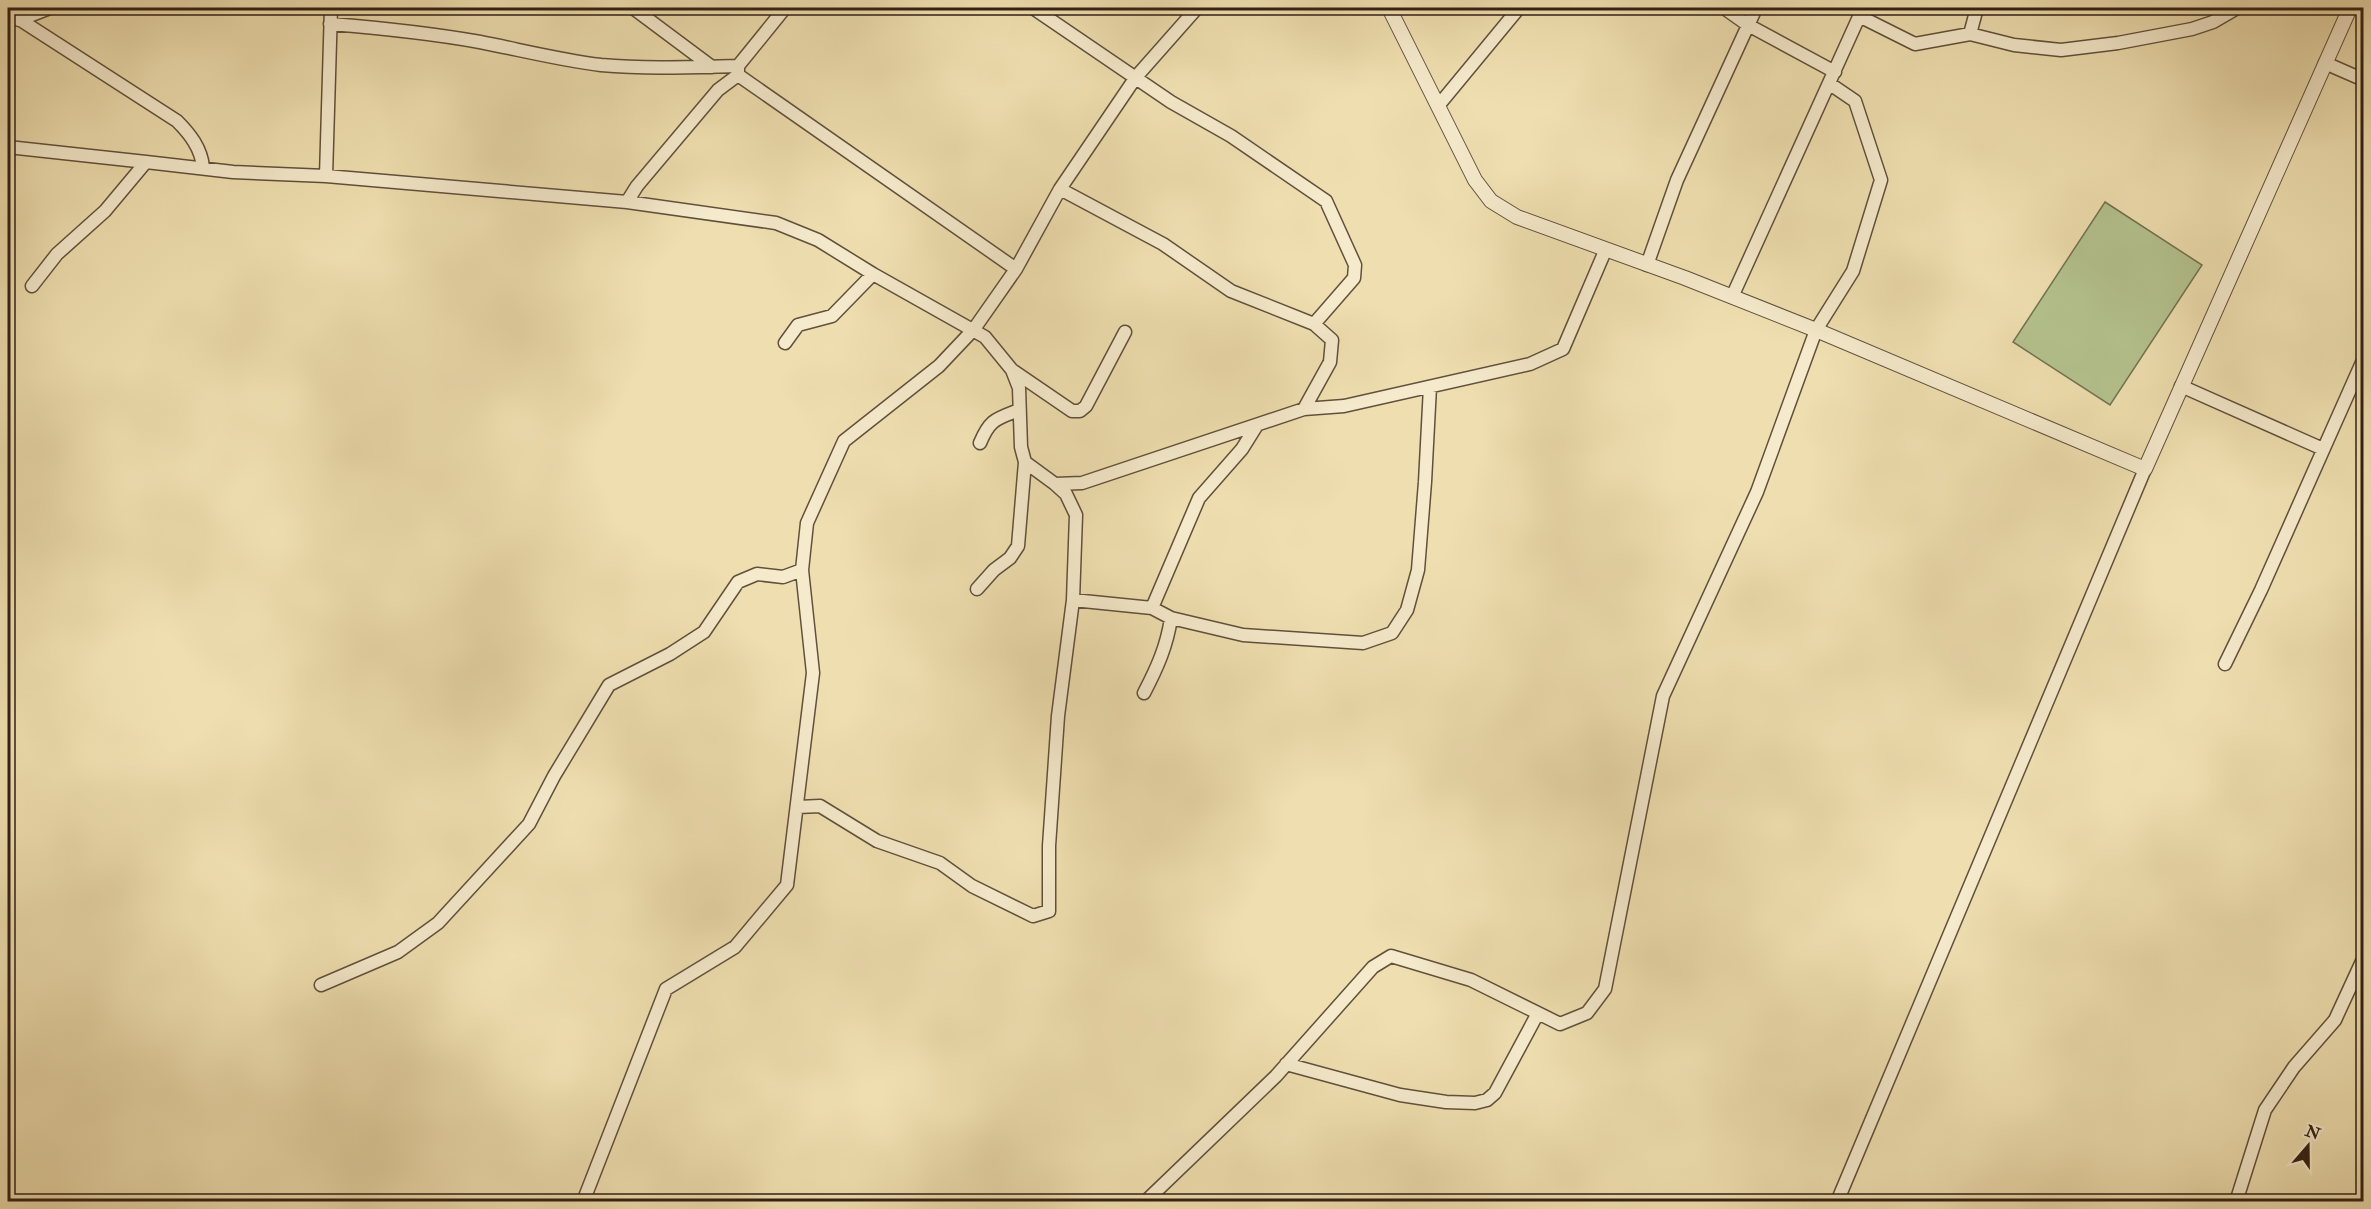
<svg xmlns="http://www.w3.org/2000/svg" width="2371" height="1209" font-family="'IM FELL Double Pica',serif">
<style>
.green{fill:#b4c38f;stroke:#737252;stroke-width:1.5}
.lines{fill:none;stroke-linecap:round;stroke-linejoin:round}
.minor-casing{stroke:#61503b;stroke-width:15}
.tertiary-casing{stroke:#61503b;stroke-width:16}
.minor{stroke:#f5eacc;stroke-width:12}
.tertiary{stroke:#f5eacc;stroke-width:14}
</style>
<rect width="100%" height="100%" fill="#efdfb0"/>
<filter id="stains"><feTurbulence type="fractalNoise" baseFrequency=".00333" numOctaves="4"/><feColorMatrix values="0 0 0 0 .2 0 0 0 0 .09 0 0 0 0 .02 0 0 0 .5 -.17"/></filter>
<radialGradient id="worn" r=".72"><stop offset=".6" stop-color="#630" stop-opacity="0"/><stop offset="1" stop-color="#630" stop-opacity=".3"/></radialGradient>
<path class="green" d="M2105,202L2202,265L2110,405L2013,342Z"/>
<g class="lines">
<defs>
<path id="minor" d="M633,8L712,67
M785,8L738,66V75L1016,269
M1033,8L1171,102L1231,136L1326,201L1355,265L1354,278L1314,324
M1724,8L1748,25L1835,72
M8,12L177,121C190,134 201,148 203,167
M1859,16L1915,44L1970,34L2014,45L2061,50L2118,43L2192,29L2213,22L2237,8
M19,20L50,8
M330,24C380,28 430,33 480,42C521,50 560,60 601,65C647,69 693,67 738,66
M1970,34L1977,8
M2325,63L2364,80
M1438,106L1519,8
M8,147L146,162
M326,176L331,8
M1060,189L1163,244L1231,291L1314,324L1332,340L1330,362L1304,409
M627,202L637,186L718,90L738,75
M1647,265L1677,180L1756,8
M32,286L57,254L105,211L146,162L233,172L326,176L627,202L776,223L818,240L873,274L985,337L1012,370L1019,388L1021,447L1025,462L1055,484L1082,483L1304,409L1344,406L1530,364L1563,349L1605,251
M1732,297L1863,8
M785,343L798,325L832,316L873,274
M1012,370L1072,411H1080L1086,406L1125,332
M2181,386L2323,449
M980,443C990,419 996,419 1019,410
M977,589L994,570L1010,558L1018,546L1025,462
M1073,600L1152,608L1171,618L1243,635L1363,643L1392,633L1407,610L1418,570L1425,482L1430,387
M1152,608L1199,498L1242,449L1257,425
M2225,664L2261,590L2364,358
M1144,693C1157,668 1167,646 1171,618
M798,807L820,806L877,841L940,863L972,886L1033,916L1049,911V846L1058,716L1073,600L1076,515L1066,494L1055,484
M321,985L398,952L438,923L529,824L554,776L609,685L670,654L704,632L738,582L757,574L783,577L802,570
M1286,1064L1400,1095L1446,1102L1475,1103L1487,1100L1495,1093L1538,1013
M583,1202L666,989L735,947L787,885L813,673L802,570L807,523L844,441L939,366L974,329L1016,269L1060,189L1136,77L1197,8
M1145,1202L1276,1076L1373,967L1391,956L1471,980L1560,1024L1587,1013L1605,989L1663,696L1757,492L1816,330L1853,271L1881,180L1855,101L1830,84
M1837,1202L2145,469
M2236,1202L2265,1110L2294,1067L2335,1020L2364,957"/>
<path id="tertiary" d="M1389,8L1475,180L1491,201L1517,217L1685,278L1816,330L2145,469L2350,8"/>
</defs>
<use href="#minor" class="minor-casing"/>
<use href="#tertiary" class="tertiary-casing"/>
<use href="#minor" class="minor"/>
<use href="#tertiary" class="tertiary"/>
</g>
<rect width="2371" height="1209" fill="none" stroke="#efdfb0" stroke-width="30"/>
<rect x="9" y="9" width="2353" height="1191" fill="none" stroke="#322014" stroke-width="3"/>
<rect x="15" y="15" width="2341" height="1179" fill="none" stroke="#322014" stroke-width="1.5"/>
<g transform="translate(2308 1146) rotate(20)" stroke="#f5eacc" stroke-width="4.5" paint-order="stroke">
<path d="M0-4.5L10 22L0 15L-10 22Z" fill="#322014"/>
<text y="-9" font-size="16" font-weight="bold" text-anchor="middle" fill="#322014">N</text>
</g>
<rect width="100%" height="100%" filter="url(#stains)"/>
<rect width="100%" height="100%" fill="url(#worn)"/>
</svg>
